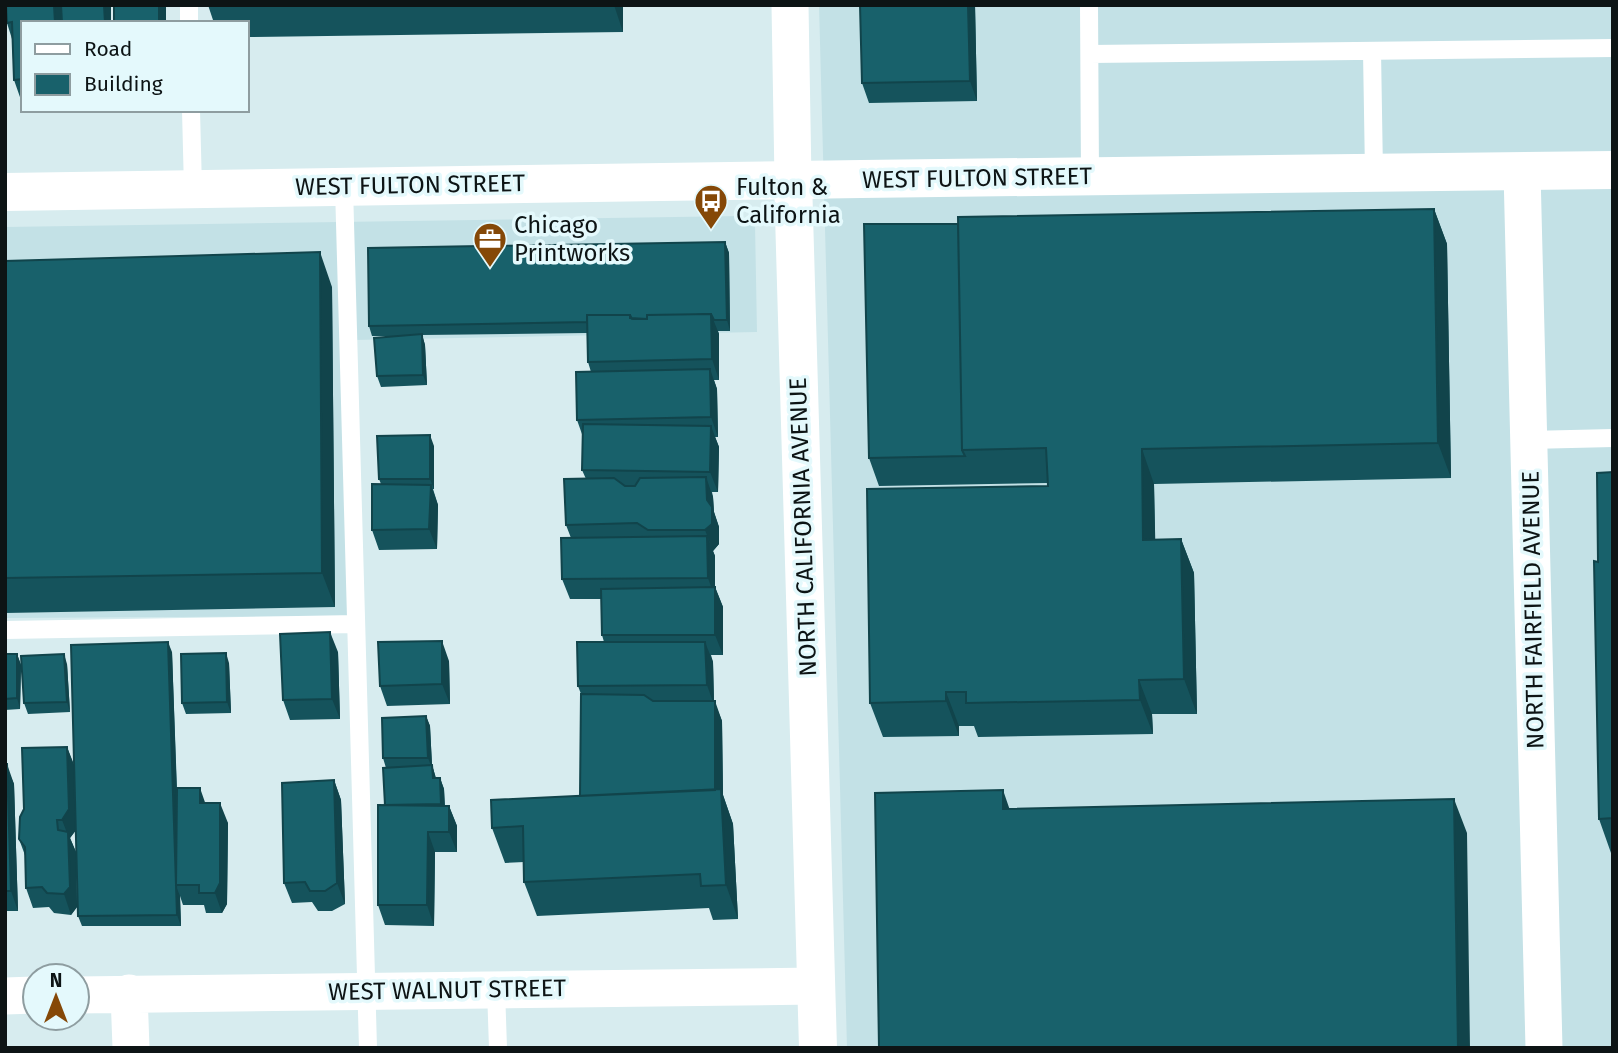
<svg xmlns="http://www.w3.org/2000/svg" width="1618" height="1053" font-family="'Fira Sans',sans-serif">
<style>
.built{fill:#c3e1e6}
.lines{fill:none;stroke-linecap:round;stroke-linejoin:round}
.service{stroke:#fff;stroke-width:18}
.minor{stroke:#fff;stroke-width:37}
.tertiary{stroke:#fff;stroke-width:38}
.wall{fill:#15535c}
.shaded-wall{fill:#11444b}
.building{fill:#18616b;stroke:#11444b;stroke-width:2}
.labels{text-anchor:middle;dominant-baseline:central;stroke-width:7;stroke-linejoin:round;paint-order:stroke}
.street-label{font-size:24px;fill:#0d1415;stroke:#e4f9fc}
.poi-label{font-size:24px;fill:#0d1415;stroke:#e4f9fc;text-anchor:start}
</style>
<rect width="100%" height="100%" fill="#d7ecef"/>
<path class="built" d="M819,5H1613V1048H847Z
M742,216L755,224L757,332L353,340L362,616L5,618V227Z"/>
<g class="lines">
<path class="service" d="M189,5V23
M1089,5L1090,176
M1372,51L1374,173
M1090,54L1613,48
M191,110L193,189
M344,187L368,1048
M1529,440L1613,438
M5,630L356,624
M496,989L498,1048"/>
<path class="minor" d="M790,5L793,180
M1522,172L1544,1048
M129,993L131,1048
M77,995L816,986
M5,996L35,995"/>
<path class="tertiary" d="M793,180L818,1048
M5,192L861,179L1613,170"/>
</g>
<path class="wall" d="M6,5L23,23V100H21L14,80L12,39L7,23Z
M208,5H623V32L247,37V23H214Z
M975,5L977,101L869,103L862,83Z
M1434,209L1447,244L1451,478L1154,484L1155,539H1181L1194,573L1197,714H1152L1153,734L978,737L974,726H959V736L883,737L870,703L1048,486V483L879,486L869,458L958,224Z
M725,242L729,253L730,331H718L719,334V380H714L717,389L718,437H715L719,447L718,492H712L713,497L714,512L719,527V544L713,551L715,556V587L723,607V655H711L713,662L714,701L722,721L723,795L733,824L738,919L713,920L709,908L537,916L524,882V862L505,863L492,828L580,796L581,694L578,686L604,642L602,635L601,599H570L562,579L571,538L566,525L586,479L582,470L583,437L577,420L591,372L588,362L587,333L422,335L425,345L427,385L381,387L377,376L400,336H372L369,326Z
M5,261L332,287L335,607L5,613Z
M434,446V489H433L438,505L437,549L379,550L372,530L381,484L379,479Z
M1613,472V853H1611L1599,819L1598,562Z
M172,652L177,790L205,803L228,823L227,904L222,913H206L204,905H183L180,896L181,926H82L78,916L76,830L70,838L76,852L77,907L71,915L54,913L49,907L33,908L26,888V858L19,839L67,747L74,766Z
M338,652L340,719L290,720L283,700Z
M5,654H17L21,665L20,709L5,710Z
M449,661L450,704L387,706L380,686Z
M229,663L231,713L186,714L182,703Z
M67,664L70,712L28,714L24,703Z
M426,716L430,726L432,765L436,778H440L444,789L445,806H449L457,826V852H435L434,926L385,925L378,905L386,768L383,758Z
M5,764L14,784L18,911H5Z
M334,780L341,800L345,904L332,911H318L312,902L292,903L284,883Z"/>
<path class="shaded-wall" d="M54,5H61L62,23H55Z
M104,5H111V23H105Z
M159,5H166V23H159Z
M614,5H623V32Z
M968,5H975L977,101L970,81Z
M1434,209L1447,244L1451,478L1438,443Z
M725,242L729,253L730,331L727,320Z
M320,252L332,287L335,607L322,573Z
M711,314L719,334V380L712,359Z
M422,334L425,345L427,385L423,375Z
M710,369L717,389L718,437L711,417Z
M711,426L719,447L718,492L710,472Z
M430,435L434,446V489L430,479Z
M1142,449L1154,484L1156,574L1143,540Z
M706,477L713,497L714,512L719,527V544L713,551L705,530Z
M431,485L438,505L437,549L429,529Z
M707,536L715,556V598L708,578Z
M1181,539L1194,573L1197,714L1184,679Z
M715,587L723,607V655L715,635Z
M330,632L338,652L340,719L332,699Z
M442,641L449,661L450,704L442,684Z
M168,642L172,652L180,885H176Z
M705,642L713,662L714,705L707,685Z
M226,653L229,663L231,713L227,702Z
M17,654L21,665L20,709L17,698Z
M64,654L67,664L70,712L67,702Z
M1139,680L1152,714L1153,734L1140,700Z
M946,692L959,726V736L946,701Z
M715,701L722,721L723,795L733,824L738,919L726,885L715,794Z
M426,716L430,726L432,765L435,775L437,789L433,778L432,768L428,758Z
M67,747L75,767L76,830L70,838L76,852L77,907L71,915L64,894L69,838L62,820Z
M7,764L14,784L18,911L11,891Z
M440,778L444,789L445,815L441,804Z
M334,780L341,800L345,904L337,883Z
M200,788L207,808L200,803Z
M1003,790L1015,825L1003,809Z
M1454,799L1467,833L1470,1048H1458Z
M220,803L228,823L227,904L222,913L215,893Z
M449,806L457,826V852L449,832Z
M428,832L435,852L434,926L427,905Z
M176,886L180,896L181,926L177,915Z"/>
<path class="building" d="M6,5H54L55,23H23V79L14,80L12,22L7,23Z
M61,5H104L105,23H62Z
M114,5H159V23H114Z
M860,5H968L970,81L862,83Z
M1434,209L1438,443L1142,449L1143,540L1181,539L1184,679L1139,680L1140,700L966,703V692H946V701L870,703L867,489L1048,486L1046,448L962,450L958,217Z
M864,224H958L962,450L965,456L869,458Z
M725,242L727,320H714L711,314L647,315V319H632L630,315H587V322L369,326L368,248Z
M320,252L322,573L5,578V261Z
M711,314L712,359L588,362L587,315H630V318L647,319V315Z
M422,334L423,375L377,376L374,338Z
M710,369L711,417L577,420L576,372Z
M583,424L711,426L710,472L582,470Z
M430,435V479H379L377,436Z
M1613,472V818L1599,819L1594,561L1598,562L1597,473Z
M706,477L707,500L712,507V524L705,530H648L637,523L566,525L564,479L614,478L625,486H635L640,478Z
M372,484L431,485L429,529L372,530Z
M707,536L708,578L562,579L561,538Z
M715,587V635H602L601,589Z
M330,632L332,699L283,700L280,634Z
M442,641V684L380,686L378,642Z
M168,642L177,915L78,916L71,645Z
M577,642H705L707,685L578,686Z
M226,653L227,702L182,703L181,654Z
M5,654H17V698L5,699Z
M64,654L67,702L24,703L21,656Z
M581,694L644,695L653,701H715V790L580,796Z
M426,716L428,758H383L382,718Z
M67,747L69,809L62,820H57L58,830L68,832L70,887L64,894L47,893L42,887L26,888L25,847L19,839L20,817L24,809L22,748Z
M5,764H7L11,891H5Z
M432,765L433,778H440L441,804L385,805L383,768Z
M334,780L337,883L325,891H310L305,882L284,883L282,783Z
M177,788H200V803H220V883L215,893H199V885H176Z
M721,789L726,885L701,886L700,874L524,882L523,826L492,828L491,800Z
M1003,790V809L1454,799L1458,1048H879L875,793Z
M378,805L449,806V832H428L427,905H378Z"/>
<defs>
<symbol id="bus-pin" viewBox="-11 -11 22 30"><path d="M0 17L-7.5 6A9.5 9.5 0 1 1 7.5 6Z" fill="#854807" stroke="#e4f9fc"/><path d="M-5-6H5V4H4V6H2V4H-2V6H-4V4H-5ZM-3.5-4V0h7V-4ZM-3.5 1.2v1.5H-2V1.2ZM2 1.2v1.5H3.5V1.2Z" fill="#fff"/></symbol>
<symbol id="office-pin" viewBox="-11 -11 22 30"><path d="M0 17L-7.5 6A9.5 9.5 0 1 1 7.5 6Z" fill="#854807" stroke="#e4f9fc"/><path d="M-6-3h4V-5.5h4V-3h4V5H-6ZM-1-4.5V-3h2v-1.5ZM-6 0V1H6V0Z" fill="#fff"/></symbol>
</defs>
<g fill-rule="evenodd">
<use href="#bus-pin" x="692" y="182" width="38" height="52"/>
<use href="#office-pin" x="471" y="220" width="38" height="52"/>
</g>
<g class="labels">
<g class="street-label">
<text transform="translate(977 178) rotate(-1)">WEST FULTON STREET</text>
<text transform="translate(410 185) rotate(-1)">WEST FULTON STREET</text>
<text transform="translate(803 527) rotate(-92)">NORTH CALIFORNIA AVENUE</text>
<text transform="translate(1533 610) rotate(-91)">NORTH FAIRFIELD AVENUE</text>
<text transform="translate(447 990) rotate(-1)">WEST WALNUT STREET</text>
</g>
<g class="poi-label">
<text x="736" y="187">Fulton &amp;<tspan x="736" dy="28">California</tspan></text>
<text x="514" y="225">Chicago<tspan x="514" dy="28">Printworks</tspan></text>
</g>
</g>
<rect width="1618" height="1053" fill="none" stroke="#0d1415" stroke-width="14"/>
<rect x="21" y="21" width="228" height="91" fill="#e4f9fc" stroke="#8e9da0" stroke-width="2"/>
<rect x="35" y="44" width="35" height="10" fill="#ffffff" stroke="#8e9da0" stroke-width="2"/>
<text x="84" y="56" font-size="21" fill="#0d1415">Road</text>
<rect x="35" y="74" width="35" height="21" fill="#18616b" stroke="#8e9da0" stroke-width="2"/>
<text x="84" y="91" font-size="21" fill="#0d1415">Building</text>
<g transform="translate(56 997)"><circle r="33" fill="#e4f9fc" stroke="#8e9da0" stroke-width="2"/>
<path d="M0-5L12 26L0 18L-12 26Z" fill="#854807"/>
<text y="-10" font-size="19" font-weight="bold" text-anchor="middle" fill="#0d1415">N</text>
</g>
</svg>
